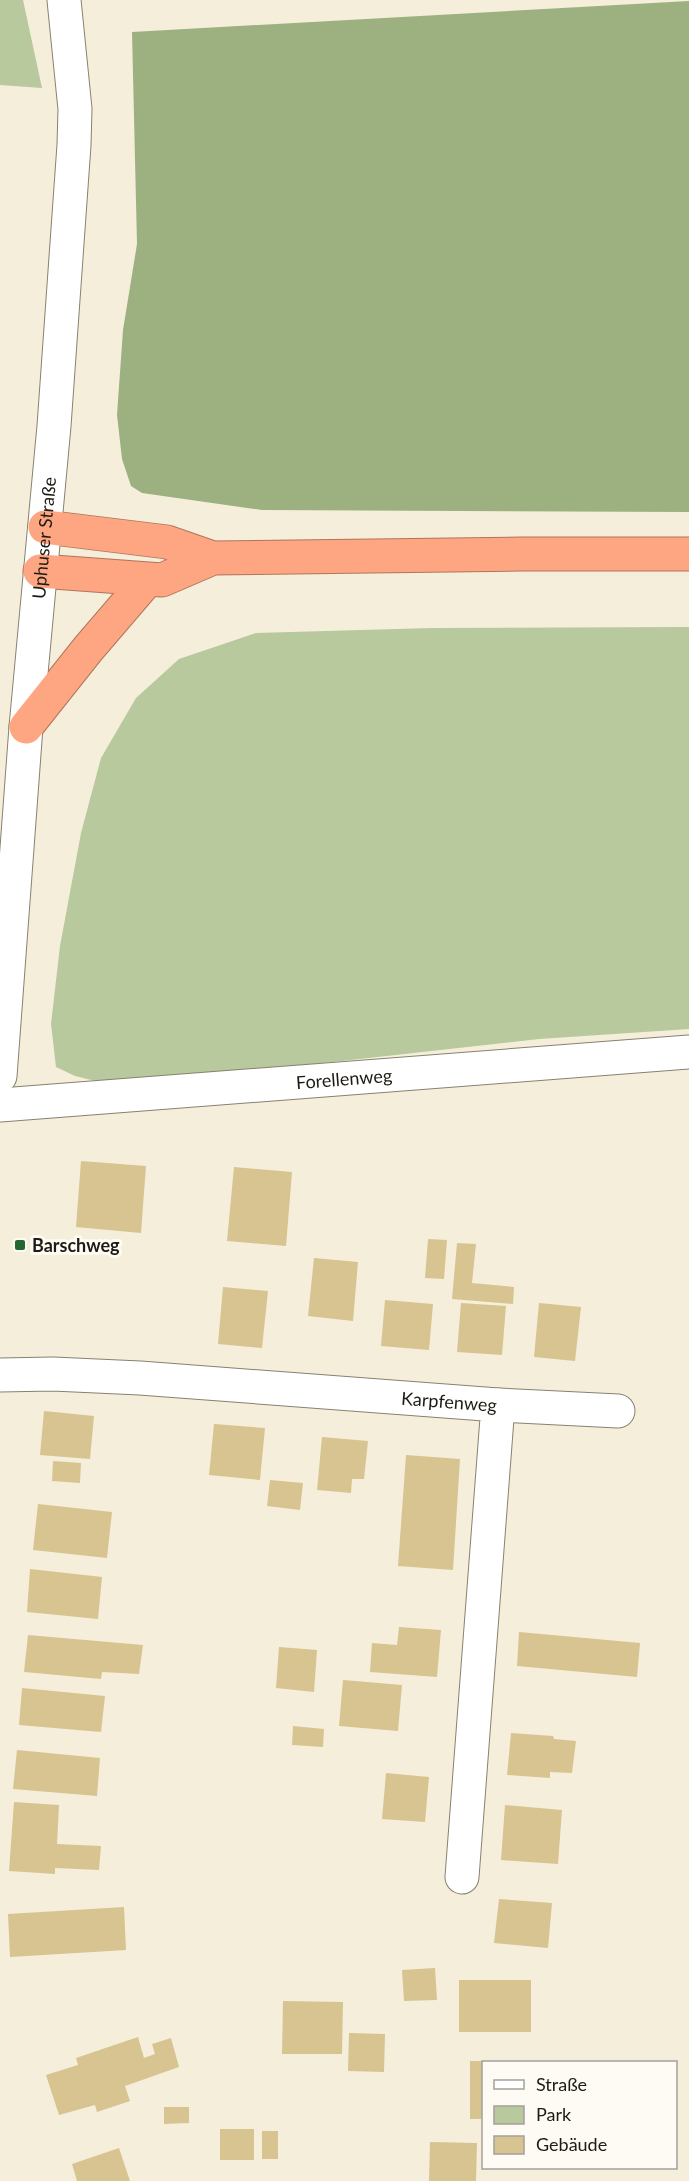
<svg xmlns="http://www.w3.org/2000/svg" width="689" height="2181" font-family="Lato,sans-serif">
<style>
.green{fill:#b7c99d}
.forest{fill:#9db07f}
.building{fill:#d7c490}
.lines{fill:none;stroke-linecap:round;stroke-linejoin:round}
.minor-casing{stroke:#878170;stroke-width:35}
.highway-casing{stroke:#af755b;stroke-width:35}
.minor{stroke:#fff;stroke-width:33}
.highway{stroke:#fda681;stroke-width:33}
.poi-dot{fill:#246631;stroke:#fefbf4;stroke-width:2}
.labels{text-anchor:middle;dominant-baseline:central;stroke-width:6;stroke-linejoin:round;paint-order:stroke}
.street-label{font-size:18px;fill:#1e1b14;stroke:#fefbf4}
.poi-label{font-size:18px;font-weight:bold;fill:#1e1b14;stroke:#fefbf4;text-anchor:start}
</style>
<rect width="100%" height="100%" fill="#f5eedb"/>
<path class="green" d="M0,0H23L42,88L0,85Z
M689,627V1029L539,1039L116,1086L75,1076L56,1067L51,1024L60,946L81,833L101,758L136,698L179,659L256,633L432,628Z"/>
<path class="forest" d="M689,1V512L262,510L142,493L131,486L122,459L117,415L123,330L137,244L132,32Z"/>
<path class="building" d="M81,1161L146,1166L141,1233L76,1227Z
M234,1167L292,1172L286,1246L227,1241Z
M428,1239L447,1240L444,1279L425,1278Z
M457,1243L476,1244L472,1283L514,1287L513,1304L452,1299Z
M314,1258L358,1262L353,1321L308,1316Z
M223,1287L268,1291L262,1348L218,1344Z
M385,1300L433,1304L429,1350L381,1346Z
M461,1303L506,1306L502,1355L457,1352Z
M539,1303L581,1307L575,1361L534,1357Z
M44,1411L94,1416L90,1459L40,1455Z
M214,1424L265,1428L260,1480L209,1475Z
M322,1437L368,1441L364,1479H352L351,1493L317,1490Z
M406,1455L460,1459L453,1570L398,1566Z
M53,1461L81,1463L80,1483L52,1481Z
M270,1480L303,1483L300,1510L267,1506Z
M38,1504L112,1512L107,1558L33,1550Z
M30,1569L102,1577L98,1619L27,1612Z
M399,1627L441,1630L437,1677L370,1672L372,1643L397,1645Z
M519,1632L640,1643L637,1677L517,1666Z
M28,1635L143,1645L139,1674L102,1672L101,1679L24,1672Z
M279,1647L317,1650L314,1692L276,1688Z
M343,1680L402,1685L398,1731L339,1726Z
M22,1688L105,1696L101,1732L19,1725Z
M293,1726L324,1729L323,1747L292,1745Z
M511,1733L553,1736L554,1739L576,1741L572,1773L550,1772V1778L507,1775Z
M17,1750L100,1758L97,1796L13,1789Z
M386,1773L429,1777L425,1822L382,1819Z
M14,1802L59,1805L57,1844L101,1846L99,1870L55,1868V1874L9,1871Z
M505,1805L562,1810L558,1864L501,1860Z
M499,1899L552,1903L548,1948L494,1943Z
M124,1907L126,1950L10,1957L8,1914Z
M435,1968L437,2000L404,2001L402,1970Z
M459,1980H531V2032H459Z
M283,2001L343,2002L342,2054H282Z
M349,2033L385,2034L384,2072L348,2071Z
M138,2037L144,2058L155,2054L152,2044L171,2038L179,2067L125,2086L130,2101L97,2112L95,2105L59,2115L46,2075L78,2065L76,2058Z
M470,2061H484V2119H470Z
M164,2107H189V2123L164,2124Z
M220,2129H254V2160H220Z
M262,2131H278V2159H262Z
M430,2142L477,2143L476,2181H429Z
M119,2148L130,2181H77L72,2164Z"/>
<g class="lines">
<defs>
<g id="minor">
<path id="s1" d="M0,1076L26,727L54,426L74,145L75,109L64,0"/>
<path id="s2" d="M0,1105L689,1052"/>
<path id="s3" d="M0,1375L53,1374L140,1378L498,1405L462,1877"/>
<path d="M498,1405L618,1411"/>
</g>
<path id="highway" d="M45,527L167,542L213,558L521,554H689
M40,571L162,580L213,558
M26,727L88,649L148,579"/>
</defs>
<use href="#minor" class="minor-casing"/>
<use href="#highway" class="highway-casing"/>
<use href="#minor" class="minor"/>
<use href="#highway" class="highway"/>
</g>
<rect class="poi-dot" x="14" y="1239" width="12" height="12" rx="3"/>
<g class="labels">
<g class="street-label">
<text stroke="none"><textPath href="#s1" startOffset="540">Uphuser Straße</textPath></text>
<text stroke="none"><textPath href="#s2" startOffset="345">Forellenweg</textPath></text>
<text stroke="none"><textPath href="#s3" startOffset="450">Karpfenweg</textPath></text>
</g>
<g class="poi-label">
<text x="32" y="1245">Barschweg</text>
</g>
</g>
<rect x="482" y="2061" width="195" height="108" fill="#fefbf4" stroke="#a4a19a" stroke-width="1.5"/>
<rect x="494" y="2080" width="30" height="9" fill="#ffffff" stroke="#a4a19a" stroke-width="1.5"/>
<text x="536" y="2091" font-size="18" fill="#1e1b14">Straße</text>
<rect x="494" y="2106" width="30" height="18" fill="#b7c99d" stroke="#a4a19a" stroke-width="1.5"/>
<text x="536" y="2121" font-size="18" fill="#1e1b14">Park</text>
<rect x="494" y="2136" width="30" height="18" fill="#d7c490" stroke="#a4a19a" stroke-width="1.5"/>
<text x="536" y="2151" font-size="18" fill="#1e1b14">Gebäude</text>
</svg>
